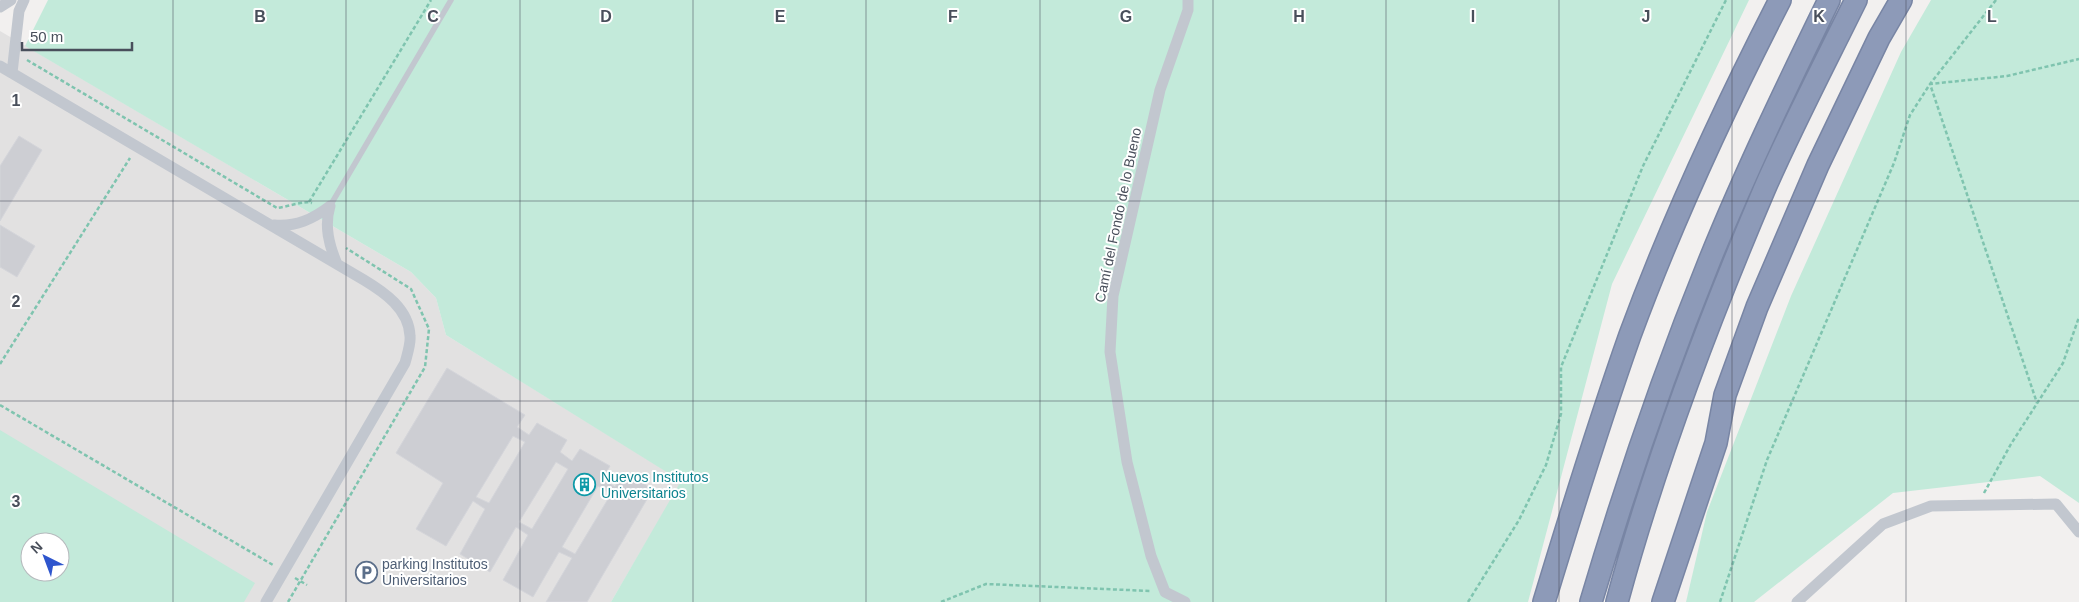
<svg xmlns="http://www.w3.org/2000/svg" width="2079" height="602" font-family="Arial,sans-serif">
<style>
.education{fill:#e2e1e1;fill-rule:evenodd}
.green{fill:#c3eada;fill-rule:evenodd}
.building{fill:#cdced3;stroke:#d4d5da;fill-rule:evenodd}
.lines{fill:none;stroke-linecap:round;stroke-linejoin:round}
.motorway-casing{stroke:#7885a4;stroke-width:24}
.path{stroke:#7fc4af;stroke-width:2.5;stroke-dasharray:4 2.5;stroke-linecap:butt}
.service{stroke:#c2c7cf;stroke-width:5.5}
.minor{stroke:#c2c7cf;stroke-width:11}
.motorway{stroke:#8d9ab8;stroke-width:21}
.grid{fill:none;stroke:#494f5b;stroke-width:1;stroke-opacity:0.55}
.labels{text-anchor:middle;dominant-baseline:central;stroke-width:4;stroke-linejoin:round;paint-order:stroke}
.street-label{font-size:14px;fill:#494f5b;stroke:#fff}
.culture-label{font-size:14px;fill:#0d838f;stroke:#fff;text-anchor:start}
.service-label{font-size:14px;fill:#4e5e75;stroke:#fff;text-anchor:start}
.grid-label{font-size:16px;text-anchor:middle;font-weight:bold;fill:#494f5b;stroke:#fff;stroke-width:4;stroke-linejoin:round;paint-order:stroke}
</style>
<rect width="100%" height="100%" fill="#f2f0ef"/>
<path class="education" d="M0,31L411,272L436,298L446,335L682,481L611,602H0ZM30,542H60V572H30Z"/>
<path class="green" d="M48,0H1749L1612,284L1528,602H611L681,481L446,335L436,298L411,272L25,46Z
M1931,0H2079V503L2040,476L1893,493L1754,602H1686L1707,512L1791,296L1901,52Z
M0,430L255,583L244,602H0ZM30,542H60V572H30Z"/>
<path class="building" d="M19,136L42,150L0,221V166Z
M0,225L35,246L17,277L0,267Z
M447,368L525,415L517,427L529,435L537,423L567,440L560,452L572,461L580,449L610,466L603,478L615,487L623,472L653,489L587,602H546L572,558L559,552L533,597L503,580L528,535L516,527L490,572L460,554L485,509L473,501L446,546L416,529L443,483L396,453ZM513,436L525,442L489,503L476,497ZM556,462L568,469L532,529L519,522ZM598,486L611,494L575,554L562,547Z"/>
<g class="lines">
<defs>
<path id="motorway" d="M1544,602C1571,513 1599,423 1630,335C1672,221 1724,109 1780,0
M1591,602C1625,487 1664,373 1709,262C1745,173 1787,86 1829,0
M1617,602C1655,461 1707,324 1764,190C1792,126 1825,63 1856,0
M1663,602L1716,443L1725,395L1757,307L1818,165L1879,38L1901,0"/>
</defs>
<use href="#motorway" class="motorway-casing"/>
<path class="path" d="M1996,0L1930,84L2037,403
M27,60L277,208C288,207 304,200 312,203
M309,202L431,0
M0,364L130,158
M0,405L273,565
M1984,493L2011,444L2063,363L2079,317
M295,578L307,585
M288,602L425,367L429,329L411,289L346,248
M941,602L986,584L1151,591
M1468,602L1519,520L1546,465L1561,414V367L1643,166L1726,0
M1720,602L1767,460L1894,163L1910,115L1930,84L2007,76L2079,59"/>
<path class="service" d="M330,206L451,0"/>
<path class="minor" d="M0,7L11,0
M0,66L364,280C384,292 409,309 410,336C411,344 407,355 405,363L266,602
M12,73L19,11L24,0
M330,206C324,226 329,245 337,264
M274,225C296,227 313,219 330,206
M1185,602L1165,592L1151,556L1127,462L1110,352L1113,296L1160,90L1188,10V0
M1797,602L1883,524L1931,506L2056,504L2079,532"/>
<use href="#motorway" class="motorway"/>
</g>
<path class="grid" d="M173,0V602M346,0V602M520,0V602M693,0V602M866,0V602M1040,0V602M1213,0V602M1386,0V602M1559,0V602M1732,0V602M1906,0V602M0,201H2079M0,401H2079"/>
<defs>
<symbol id="building-ring" viewBox="-11 -11 22 22"><circle r="9.5" fill="#fff" stroke="#0f9aa8" stroke-width="1.5"/><path d="M-4-6H4V6H1V3H-1V6H-4ZM-2.5-4.3h1.7v1.8h-1.7ZM.8-4.3h1.7v1.8H.8ZM-2.5-1h1.7V.8h-1.7ZM.8-1h1.7V.8H.8Z" fill="#0f9aa8"/></symbol>
<symbol id="parking-ring" viewBox="-11 -11 22 22"><circle r="9.5" fill="#fff" stroke="#5c6f8a" stroke-width="1.5"/><path d="M-3.5-5.5H1a3.5 3.5 0 0 1 0 7H-1V5.5H-3.5ZM-1-3.4V-.6H.8a1.4 1.4 0 0 0 0-2.8Z" fill="#5c6f8a"/></symbol>
</defs>
<g fill-rule="evenodd">
<use href="#building-ring" x="572" y="472" width="25" height="25"/>
<use href="#parking-ring" x="354" y="560" width="25" height="25"/>
</g>
<g class="labels">
<g class="street-label">
<text transform="translate(1118 215) rotate(-78)">Camí del Fondo de lo Bueno</text>
</g>
<g class="culture-label">
<text x="601" y="477">Nuevos Institutos<tspan x="601" dy="16">Universitarios</tspan></text>
</g>
<g class="service-label">
<text x="382" y="564">parking Institutos<tspan x="382" dy="16">Universitarios</tspan></text>
</g>
</g>
<g class="grid-label">
<text x="260" y="22">B</text>
<text x="433" y="22">C</text>
<text x="606" y="22">D</text>
<text x="780" y="22">E</text>
<text x="953" y="22">F</text>
<text x="1126" y="22">G</text>
<text x="1299" y="22">H</text>
<text x="1473" y="22">I</text>
<text x="1646" y="22">J</text>
<text x="1819" y="22">K</text>
<text x="1992" y="22">L</text>
<text x="16" y="106">1</text>
<text x="16" y="307">2</text>
<text x="16" y="507">3</text>
</g>
<g transform="translate(45 557) rotate(318)"><circle r="24" fill="#ffffff" stroke="#b6b9bd"/>
<path d="M0-4L9 19L0 12L-9 19Z" fill="#2e55cd"/>
<text y="-8" font-size="14" font-weight="bold" text-anchor="middle" fill="#494f5b">N</text>
</g>
<path d="M22 42v8h110v-8" fill="none" stroke="#494f5b" stroke-width="2.5"/>
<text x="30" y="42" font-size="15" fill="#494f5b" stroke="#ffffff" stroke-width="4" paint-order="stroke">50 m</text>
</svg>
